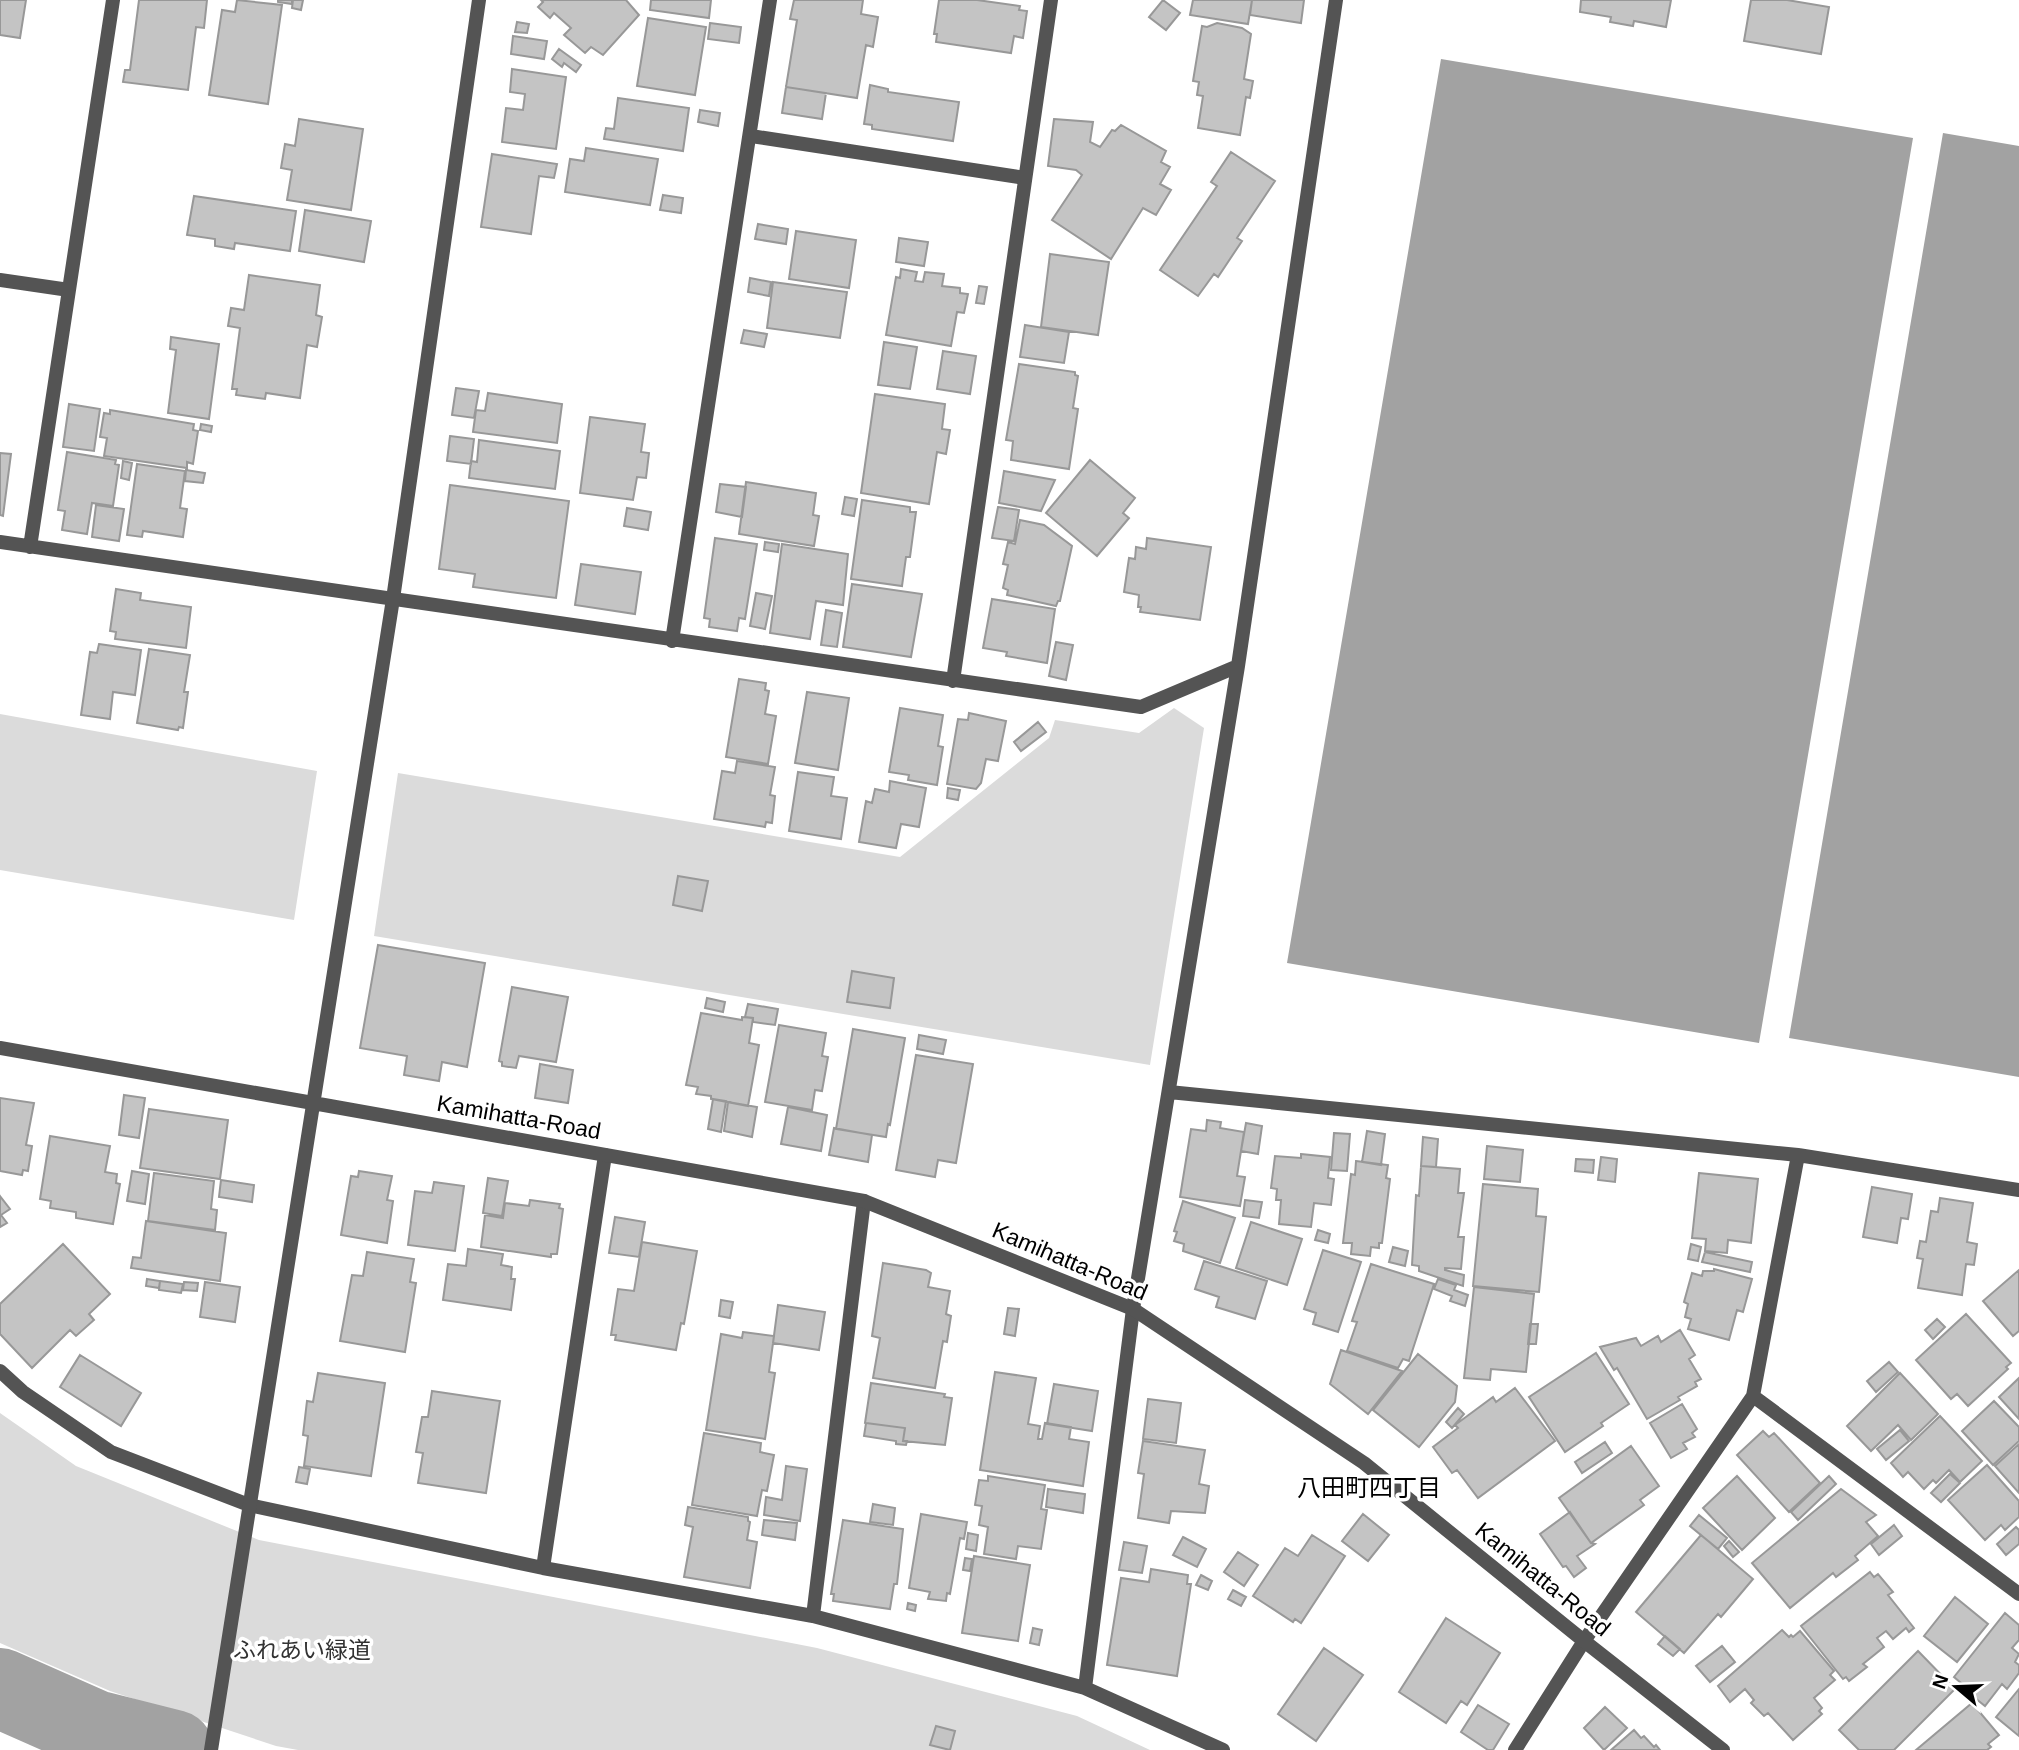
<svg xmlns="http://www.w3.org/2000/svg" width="2019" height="1750" font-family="Arial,'Noto Sans JP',sans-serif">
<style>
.green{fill:#dbdbdb}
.water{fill:#a2a2a2}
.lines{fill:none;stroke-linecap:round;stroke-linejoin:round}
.river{stroke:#a2a2a2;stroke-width:80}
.building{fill:#c4c4c4;stroke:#989898;stroke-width:2}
.minor{stroke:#545454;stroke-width:14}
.tertiary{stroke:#545454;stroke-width:14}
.labels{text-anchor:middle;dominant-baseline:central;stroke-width:7;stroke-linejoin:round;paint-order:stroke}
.street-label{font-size:23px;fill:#000;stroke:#fff}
.park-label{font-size:23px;fill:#323232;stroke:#fff}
.neighbourhood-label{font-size:24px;fill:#000;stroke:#fff}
</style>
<rect width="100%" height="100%" fill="#fff"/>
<path class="green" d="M1174,708L1204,728L1150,1065L374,936L398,773L900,857L1049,738L1055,720L1139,733Z
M0,714L317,771L294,920L0,870Z
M0,1413L76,1466L259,1540L817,1648L1077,1716L1150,1750H298L276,1746L110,1691L0,1643Z"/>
<path class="water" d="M1441,59L1913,138L1759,1043L1287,963Z
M1943,133L2019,146V1077L1789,1038Z"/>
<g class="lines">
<path class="river" d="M0,1688L95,1730L174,1750"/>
</g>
<path class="building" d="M0,0H26L20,38L0,35Z
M139,0H207L204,28L196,27L188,90L123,82L125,70H130Z
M237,0L282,5L268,104L209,95L222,10L235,12Z
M278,0H292V4L278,2Z
M293,0H303L301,10L292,8Z
M626,0L639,15L603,55L591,47L585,53L564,35L571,28L554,13L550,18L538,7L543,2L541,0Z
M651,0H711L709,18L650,10Z
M794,0H863L861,14L878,17L873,47L866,45L857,98L786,87L797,20L790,19Z
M939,0H977L1020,6L1019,10L1027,11L1023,38L1014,36L1011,53L936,42L937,34H934Z
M1163,0L1180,13L1166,30L1149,17Z
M1193,0H1252L1248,24L1190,15Z
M1252,0H1304L1301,23L1250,15Z
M1581,0H1671L1666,27L1634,21L1633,26L1610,22L1611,17L1580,12Z
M1751,0H1787L1829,7L1821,54L1744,41Z
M648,18L706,27L695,95L637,86Z
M517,22L529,24L527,33L515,32Z
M710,23L741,27L739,43L708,39Z
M1217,23L1242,28L1251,34L1244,79L1253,81L1250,98L1246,97L1240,135L1198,128L1203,96L1197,95L1199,82L1193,81L1202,26L1207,27Z
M513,36L547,41L544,59L511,54Z
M559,49L581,65L576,72L564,63L562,67L552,59Z
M512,69L566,77L556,149L502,142L506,108L523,110L525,94L510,92Z
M870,85L888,89V92L959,102L953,141L872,129V125L864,124Z
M786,87L826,93L822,119L782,113Z
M618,98L689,108L683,151L604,139L606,128L614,129Z
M700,110L720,113L718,126L698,122Z
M299,119L363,129L351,210L287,200L292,170L281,168L285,144L295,146Z
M1054,119L1093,122L1090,142L1100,147L1112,130L1115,131L1121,125L1166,151L1161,162L1170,167L1160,184L1171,190L1156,215L1143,208L1111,259L1052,220L1082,175L1076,170L1048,166Z
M586,148L658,159L650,205L565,192L570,159L584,161Z
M1231,152L1275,181L1237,238L1242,241L1218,277L1214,274L1198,296L1160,270L1217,186L1211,182Z
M492,154L557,164L554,178L539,176L531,234L481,227Z
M663,195L683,198L681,213L660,210Z
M194,196L296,211L290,251L235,243L234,249L215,246V239L187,235Z
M305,210L371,221L364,262L299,251Z
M758,224L788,229L786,244L755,239Z
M796,231L856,240L849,288L789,279Z
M899,238L928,242L924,266L896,262Z
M1050,254L1109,262L1098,335L1041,327Z
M901,269L917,272L915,281L923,282L925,272L944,274L942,286L960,288V293L968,294L964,313L957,312L951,346L886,335L896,277L900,278Z
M249,275L320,285L316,315L322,317L317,347L307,345L300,398L266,393L265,399L236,395L237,389H232L240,328L228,326L231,308L244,310Z
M750,278L771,282L769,296L748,292Z
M773,282L847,292L840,338L767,328Z
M979,286L987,287L984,304L976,303Z
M1025,325L1069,332L1064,363L1020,357Z
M744,330L767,334L764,347L741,343Z
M171,337L219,344L209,419L168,413L176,350L170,349Z
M884,342L917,347L910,389L878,385Z
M943,351L976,356L970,394L937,389Z
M1019,364L1075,372V375L1078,376L1073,408L1078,409L1069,469L1011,460L1013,441L1006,440Z
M456,388L479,391L474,418L452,415Z
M488,393L562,404L557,443L473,432L476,410L485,411Z
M875,394L945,404L942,429L950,430L946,454L937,452L929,504L861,493Z
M69,404L100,409L94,451L63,447Z
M110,410L194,424L193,430L198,431L193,464L187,462V468L104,456L107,438L100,437L104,413L110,414Z
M590,417L645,424L641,452L649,453L646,478L637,477L633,500L580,493Z
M201,424L212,426L211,432L200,430Z
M450,436L474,439L471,464L447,461Z
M479,440L560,451L555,489L469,478L471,461L477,462Z
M67,452L116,460L115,464L119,465L113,506L92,503L87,534L62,530L65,511L58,510Z
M0,453L11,454L3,516L0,515Z
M1090,460L1135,498L1123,513L1129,518L1097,556L1046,513Z
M123,461L132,463L129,480L121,478Z
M137,464L185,471L180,508L187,509L183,537L143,531L142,537L127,535Z
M186,470L205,473L203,483L185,481Z
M1004,471L1055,480L1041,511L999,503Z
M746,482L816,493L813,515L819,516L814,546L739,534Z
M720,484L746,487L742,517L716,512Z
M450,485L569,501L556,598L473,587L475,574L439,569Z
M845,497L857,499L854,516L842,514Z
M862,500L910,507V512H916L910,557H906L902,586L851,579Z
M96,505L124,509L119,541L92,537Z
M998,507L1019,510L1014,541L992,538Z
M627,508L651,512L648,530L624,526Z
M1020,520L1044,525L1072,546L1060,601H1058L1056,606L1007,595L1008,590L1003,588L1008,565L1003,564L1008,542L1015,544Z
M715,538L757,544L745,619L739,618L737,631L709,627L710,619L704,618Z
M1147,538L1211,547L1200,620L1140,612L1141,607H1138L1139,595L1124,592L1129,558L1135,559L1136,547L1146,549Z
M765,542L779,544L778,552L764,550Z
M782,544L848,554L843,605L816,601L810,639L770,633Z
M581,564L641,572L635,614L575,605Z
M852,584L922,594L911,657L843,647Z
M116,589L141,593L140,600L191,607L186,648L115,639L116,632L110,631Z
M756,593L772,596L765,629L750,626Z
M992,599L1055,609L1047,663L1006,656L1007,652L983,648Z
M826,610L842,613L837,647L821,645Z
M1056,642L1073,645L1066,680L1049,676Z
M99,644L141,650L135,695L113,692L110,719L81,715L90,652L97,653Z
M149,649L190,655L184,692H188L183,728L179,727L178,730L137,723Z
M739,679L766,683L765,690L769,691L765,714L776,716L768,764L726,757Z
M807,692L849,698L838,770L795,763Z
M900,708L943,715L938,746L943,747L937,785L908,780L909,775L889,772Z
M969,713L1006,721L998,761L986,759L981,783L976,789L947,784L958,719L968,720Z
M1038,722L1046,732L1021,751L1014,742Z
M737,761L775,767L770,795L775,796L772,823L766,822L765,827L714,819L722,771L735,773Z
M798,772L834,777L831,796L847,798L841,839L789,831Z
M890,781L926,788L919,827L901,824L896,848L859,842L866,801L872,803L875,789L889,792Z
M948,788L960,790L958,800L947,798Z
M678,876L708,881L702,911L673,905Z
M378,945L485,963L467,1067L442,1062L439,1081L404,1075L407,1056L360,1048Z
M852,971L894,978L890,1008L847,1002Z
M512,987L568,997L556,1062L519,1056L516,1068L502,1066V1062L499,1061Z
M707,998L725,1002L723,1012L705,1008Z
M748,1004L778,1009L775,1025L753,1022V1018L745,1017Z
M701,1013L742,1020V1017L753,1018L749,1043L759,1045L748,1106L711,1099V1096L696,1094L698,1087L686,1085Z
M779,1025L826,1033L822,1056L828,1057L822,1091L815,1090L812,1110L765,1102Z
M853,1029L905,1038L890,1125L888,1124L886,1137L836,1129Z
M919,1035L946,1040L943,1054L917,1049Z
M916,1055L973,1064L956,1163L938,1160L935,1177L896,1170Z
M540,1064L573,1070L568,1103L535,1098Z
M124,1095L145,1098L139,1138L119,1135Z
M0,1098L34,1103L26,1145L32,1146L28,1171L23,1170L22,1175L0,1171Z
M713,1099L726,1101L721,1132L708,1129Z
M728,1102L757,1107L752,1137L724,1131Z
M788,1107L827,1115L821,1151L781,1144Z
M149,1109L228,1120L220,1179L140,1168Z
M1207,1120L1221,1122L1220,1128L1244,1132L1237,1176L1245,1177L1240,1206L1180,1197L1191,1129L1206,1131Z
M1246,1123L1262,1126L1258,1154L1241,1151Z
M834,1128L872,1135L868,1162L829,1155Z
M1367,1131L1385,1134L1381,1165L1362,1162Z
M1334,1133L1350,1134L1347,1171L1331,1170Z
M50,1136L110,1146L105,1172L117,1174L116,1183L120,1184L113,1224L76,1218V1212L50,1208L51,1201L40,1199Z
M1423,1137L1438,1139L1436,1167L1421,1166Z
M1487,1146L1523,1150L1520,1182L1484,1179Z
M1301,1154L1330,1157L1328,1178L1334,1179L1331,1205L1314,1203L1311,1227L1279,1224L1281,1200H1276L1277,1189L1271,1188L1275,1156L1301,1158Z
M1601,1157L1617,1159L1615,1182L1598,1180Z
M1576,1159L1594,1160L1593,1173L1575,1171Z
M1356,1161L1388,1165L1386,1178L1390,1179L1382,1243H1379V1248L1371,1247L1370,1256L1351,1254L1352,1243H1343L1351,1174L1355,1175Z
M1421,1166L1460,1169L1458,1193H1464L1458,1237H1464L1461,1269L1445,1268V1270L1464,1275L1463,1286L1419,1271V1266L1412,1265L1416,1195L1419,1196Z
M132,1171L149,1174L145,1204L127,1201Z
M359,1171L392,1176L387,1200L393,1201L387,1243L341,1235L351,1176L358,1177Z
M154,1173L214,1181L211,1209L217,1210L215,1230L148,1221Z
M1699,1173L1758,1179L1751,1243L1728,1240L1727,1253L1705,1251L1706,1239L1692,1238Z
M488,1178L508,1181L502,1216L483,1213Z
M221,1180L254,1185L252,1202L219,1197Z
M434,1182L464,1186L455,1251L408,1245L415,1191L432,1193Z
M1483,1184L1538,1189L1536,1216L1546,1217L1539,1292L1473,1286Z
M1872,1187L1912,1194L1908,1219L1901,1218L1897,1243L1863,1237Z
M0,1196L10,1209L1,1215L7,1223L0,1227Z
M1940,1198L1973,1203L1967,1242L1977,1244L1974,1265L1966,1264L1962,1295L1918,1288L1923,1259L1917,1258L1920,1241L1926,1242L1931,1211L1938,1212Z
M530,1200L560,1204L559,1208L563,1209L557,1254H551V1257L481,1247L485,1215L503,1218L505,1203L529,1206Z
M1245,1200L1262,1202L1259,1218L1243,1216Z
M1183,1201L1235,1218L1220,1263L1183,1251L1184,1244L1174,1241L1177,1232L1174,1231Z
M615,1217L645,1222L639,1257L609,1253Z
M146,1221L226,1233L220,1281L131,1268L133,1257L141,1258Z
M1251,1222L1302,1239L1287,1285L1236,1268Z
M1318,1230L1330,1234L1328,1243L1315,1240Z
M642,1242L697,1251L684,1324L681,1323L676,1350L615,1340L616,1335H611L618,1289L634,1291Z
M63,1244L110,1294L89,1314L94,1320L76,1336L70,1330L32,1368L0,1334V1304Z
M1691,1244L1701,1247L1698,1261L1688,1259Z
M1393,1247L1408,1251L1405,1266L1389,1262Z
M468,1249L503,1254L501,1265L512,1267L511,1279H515L511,1310L443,1300L448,1264L466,1266Z
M1323,1250L1361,1262L1338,1332L1313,1324L1316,1313L1304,1309Z
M367,1252L414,1259L410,1282L416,1283L405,1352L340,1341L352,1275L363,1276Z
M1705,1252L1752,1262L1750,1272L1702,1262Z
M1204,1261L1267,1281L1255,1319L1216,1307L1219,1297L1195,1289Z
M883,1263L926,1270L931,1273L928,1287L950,1291L946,1314L951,1316L947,1342L943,1341L935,1388L873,1378L880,1338L872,1336Z
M1371,1264L1434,1284L1409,1361L1403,1359L1398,1368L1347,1351L1357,1322L1352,1321Z
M1714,1269L1752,1279L1743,1312L1737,1310L1729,1340L1688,1329L1691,1319L1685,1317L1688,1304L1684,1302L1692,1273L1702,1276L1703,1271H1714Z
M2019,1270V1331L2013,1336L1983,1301Z
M147,1279L160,1281L159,1288L146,1286Z
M1438,1279L1456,1285L1454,1290L1468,1295L1465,1306L1450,1301L1452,1296L1434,1289Z
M160,1281L183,1284L181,1293L159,1290Z
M184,1282L198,1283L197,1291L183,1290Z
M205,1282L240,1287L235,1322L200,1317Z
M1474,1287L1534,1294L1526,1372L1491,1369L1490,1380L1464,1378Z
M721,1300L733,1302L730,1318L719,1316Z
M778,1305L825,1312L819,1350L773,1343Z
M1008,1308L1019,1309L1015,1336L1004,1334Z
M1966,1314L2011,1363L2006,1367L2008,1369L1968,1406L1957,1394L1951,1399L1916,1360Z
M1937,1319L1945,1327L1933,1339L1925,1330Z
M1530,1324H1538L1536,1344H1528Z
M1680,1330L1695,1355L1689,1359L1701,1379L1695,1382L1697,1386L1678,1397L1680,1400L1647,1419L1617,1368L1614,1370L1600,1347L1636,1338L1641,1346L1658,1336L1661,1342Z
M743,1332L774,1336L769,1372L775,1373L765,1439L706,1430L721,1334L742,1338Z
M1341,1350L1402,1371L1368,1414L1330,1384Z
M1596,1353L1629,1404L1601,1423L1603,1426L1565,1452L1529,1397Z
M1418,1354L1457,1386L1455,1402L1419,1447L1373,1410Z
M80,1355L141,1393L121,1426L60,1387Z
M1889,1362L1898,1372L1876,1392L1867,1381Z
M995,1372L1036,1378L1028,1424L1040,1426L1038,1439H1042L1045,1423L1071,1427L1069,1439L1089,1442L1083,1486L980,1470Z
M318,1373L385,1383L371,1476L304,1466L308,1436L303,1435L307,1401L313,1402Z
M1900,1373L1938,1414L1911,1440L1898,1425L1871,1451L1847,1426Z
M2019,1378V1419L1999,1397Z
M871,1383L945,1394L944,1397L952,1398L945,1445L903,1441L905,1428L865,1423Z
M1054,1384L1098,1391L1092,1431L1047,1424Z
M1515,1388L1555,1441L1478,1498L1457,1470L1452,1473L1433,1447L1458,1428L1455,1425L1493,1397L1496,1402Z
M432,1391L500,1401L486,1493L418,1483L423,1453L416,1452L422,1417H428Z
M1148,1399L1181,1403L1176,1443L1143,1439Z
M1994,1401L2019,1427V1441L1993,1465L1962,1431Z
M1682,1404L1697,1429L1692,1433L1695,1437L1683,1443L1687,1449L1671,1458L1650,1423Z
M1458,1408L1464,1414L1452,1428L1446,1422Z
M1940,1416L1982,1461L1960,1482L1949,1470L1936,1483L1933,1480L1924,1489L1908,1472L1903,1477L1891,1463Z
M866,1423L905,1428L903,1441H907L906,1445L896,1444V1441L864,1436Z
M1900,1430L1909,1441L1886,1460L1877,1449Z
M1763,1431L1769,1437L1774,1433L1820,1483L1789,1512L1737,1455Z
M704,1433L761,1443L760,1452L774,1455L767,1491L762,1490L757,1516L692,1505Z
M1143,1441L1205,1450L1199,1484L1209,1486L1205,1513L1171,1511L1169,1523L1138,1518L1144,1474L1138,1473Z
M1605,1442L1612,1453L1582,1473L1575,1462Z
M2019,1444V1493L1995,1466Z
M1631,1446L1659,1486L1640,1500L1644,1505L1591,1543L1559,1498Z
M1987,1465L2019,1501V1517L2005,1530L2001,1525L1985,1540L1948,1500Z
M786,1466L807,1469L800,1521L764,1515L766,1497L782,1500Z
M299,1467L310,1469L307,1484L296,1482Z
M1950,1474L1960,1483L1941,1502L1931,1493Z
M988,1476L1045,1485L1041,1509L1047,1510L1041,1549L1018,1546L1016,1559L984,1554L988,1527L979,1525L982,1506L975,1505L979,1480L988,1481Z
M1737,1476L1775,1518L1742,1550L1703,1508Z
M1829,1476L1836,1484L1798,1520L1791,1512Z
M1048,1489L1085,1494L1083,1513L1046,1507Z
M1841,1489L1876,1515L1866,1522L1878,1536L1855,1556L1858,1560L1836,1577L1833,1573L1790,1608L1752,1563Z
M873,1504L895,1508L893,1525L870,1522Z
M688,1507L748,1517V1521L750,1522L747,1540L757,1542L750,1588L684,1577L693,1527L685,1525Z
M1570,1512L1591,1543L1595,1544L1577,1556L1586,1568L1574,1577L1566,1566L1563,1567L1540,1534Z
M921,1514L967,1522L964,1539L960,1538L950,1594L947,1593L946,1601L928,1599L930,1592L909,1588Z
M1363,1514L1389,1535L1368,1561L1342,1541Z
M1699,1515L1727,1538L1718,1549L1690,1526Z
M764,1520L797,1523L795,1540L762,1535Z
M843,1520L903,1529L897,1584H894L890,1609L833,1601L834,1594H831Z
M1894,1525L1902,1536L1879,1555L1871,1544Z
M2016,1527L2019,1530V1544L2006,1555L1997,1544Z
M968,1533L978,1535L976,1551L966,1549Z
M1312,1535L1345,1556L1301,1623L1295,1619L1293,1622L1253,1596L1285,1548L1298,1556Z
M1701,1535L1753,1579L1721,1617L1718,1614L1684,1653L1636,1612Z
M1183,1537L1206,1549L1197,1567L1173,1555Z
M1729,1541L1739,1552L1733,1557L1724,1546Z
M1124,1542L1147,1546L1142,1573L1119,1570Z
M1238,1552L1258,1565L1244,1586L1224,1572Z
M974,1556L1030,1565L1018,1641L962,1633Z
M965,1558L972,1559L970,1571L963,1570Z
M1151,1569L1188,1575L1187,1584H1191L1177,1676L1107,1665L1121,1578L1149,1582Z
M1870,1572L1874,1577L1878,1574L1893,1592L1888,1595L1914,1628L1909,1632L1906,1628L1893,1639L1886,1631L1877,1638L1884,1647L1863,1664L1867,1667L1849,1681L1846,1677L1843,1679L1801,1626Z
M1201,1575L1212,1581L1208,1590L1196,1585Z
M1233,1590L1246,1597L1241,1606L1228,1599Z
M1955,1597L1988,1624L1957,1662L1924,1636Z
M908,1603L916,1605L915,1611L907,1609Z
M2005,1613L2019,1625V1640L2012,1648L2019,1654L2015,1662L2019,1665V1673L2007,1689L2002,1684L1985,1706L1965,1690L1967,1688L1954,1677Z
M1446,1618L1500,1653L1467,1705L1461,1701L1446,1723L1399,1692Z
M1033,1628L1042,1630L1039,1645L1030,1643Z
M1782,1630L1789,1637L1791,1635L1793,1637L1800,1631L1834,1671L1830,1675L1835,1680L1814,1698L1822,1708L1819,1711L1822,1714L1793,1740L1768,1713L1764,1716L1751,1703L1754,1700L1745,1689L1730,1702L1718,1686Z
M1665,1636L1680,1649L1673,1656L1658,1644Z
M1722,1646L1735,1662L1710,1682L1696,1666Z
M1324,1648L1363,1675L1316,1741L1278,1714Z
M1918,1651L1955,1689L1894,1750H1859L1839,1730Z
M2019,1689V1736L1996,1717Z
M1972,1703L1999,1735L1988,1744L1991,1747L1987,1750H1916Z
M1478,1705L1509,1724L1493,1750H1488L1461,1732Z
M1605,1707L1627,1728L1604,1750L1584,1728Z
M936,1726L955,1731L950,1750L930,1745Z
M1634,1730L1641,1738L1644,1736L1654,1747L1656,1745L1660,1750H1611Z"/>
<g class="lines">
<path class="minor" d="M751,136L1025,178
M0,280L69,290
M0,542L1141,707L1238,666
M30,547L113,0
M672,641L770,0
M953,681L1051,0
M0,1048L313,1103
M1169,1092L1798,1155L2019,1190
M0,1371L23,1392L111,1452L249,1505L543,1568L813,1616L1085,1688L1223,1750
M1753,1396L2019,1594
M543,1568L605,1155
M813,1616L864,1201
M1085,1688L1133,1309L1238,666L1336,0
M1515,1750L1584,1641L1753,1396L1798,1155"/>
<path class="tertiary" d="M313,1103L864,1201L1133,1309L1364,1463L1584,1641L1723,1750
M211,1750L393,599L479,0"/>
</g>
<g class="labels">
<g class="street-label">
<text transform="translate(519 1117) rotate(10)">Kamihatta-Road</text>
<text transform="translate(1070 1261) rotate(23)">Kamihatta-Road</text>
<text transform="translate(1543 1579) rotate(39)">Kamihatta-Road</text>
</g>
<g class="park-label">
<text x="302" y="1650">ふれあい緑道</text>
</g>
<g class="neighbourhood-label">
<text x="1369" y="1487">八田町四丁目</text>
</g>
</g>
<g transform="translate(1956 1687) rotate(289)" stroke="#ffffff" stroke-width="5" paint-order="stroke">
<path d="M0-5L12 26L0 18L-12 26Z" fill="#000000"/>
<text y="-10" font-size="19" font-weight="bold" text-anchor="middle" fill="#000000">N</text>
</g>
</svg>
